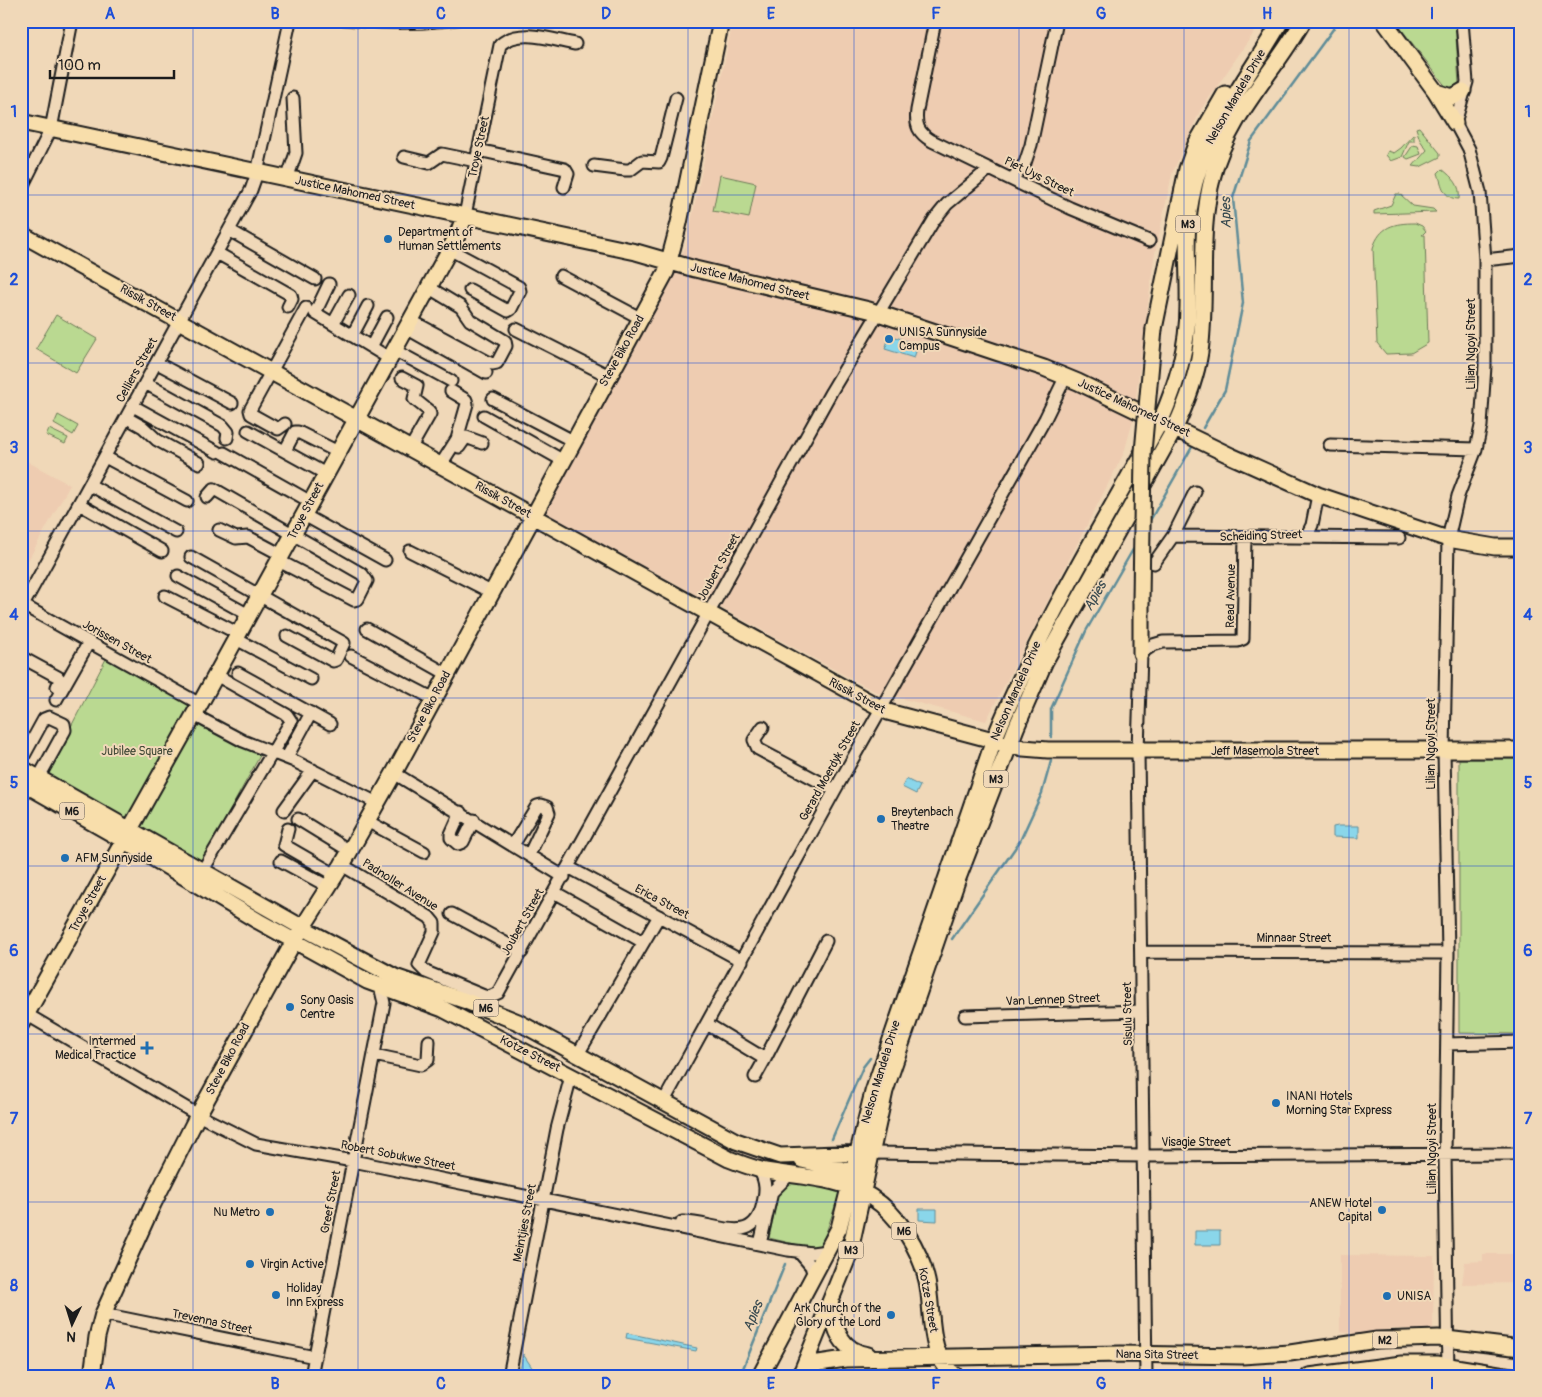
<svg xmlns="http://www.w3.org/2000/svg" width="1542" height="1397" font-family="Pangolin,sans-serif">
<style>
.built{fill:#eeccb1}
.green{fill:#bad991;stroke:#6b7a56}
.water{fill:#8ad6ea;stroke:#5e8c98}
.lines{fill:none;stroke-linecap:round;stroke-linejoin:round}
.stream{stroke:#5e8c98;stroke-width:2.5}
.minor-casing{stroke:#1c1c1c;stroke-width:15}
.major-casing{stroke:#1c1c1c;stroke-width:19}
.minor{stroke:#f0d8b8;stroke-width:11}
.major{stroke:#f8deab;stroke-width:15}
.rail-casing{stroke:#1c1c1c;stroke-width:4.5}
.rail{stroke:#f0d8b8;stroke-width:2.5;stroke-dasharray:8;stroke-linecap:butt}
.major-bridge-casing{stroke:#1c1c1c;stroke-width:19;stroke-linecap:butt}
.major-bridge{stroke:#f8deab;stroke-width:15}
.grid{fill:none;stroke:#1d4ed8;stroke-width:1;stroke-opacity:0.55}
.poi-dot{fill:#1f6fb2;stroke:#f0d8b8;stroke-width:2}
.labels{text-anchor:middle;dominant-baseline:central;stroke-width:4;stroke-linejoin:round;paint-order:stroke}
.shield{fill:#f0d8b8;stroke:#5c544b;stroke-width:1}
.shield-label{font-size:11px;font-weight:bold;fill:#1c1c1c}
.street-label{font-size:12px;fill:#1c1c1c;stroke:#f0d8b8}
.poi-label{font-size:12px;fill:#1c1c1c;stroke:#f0d8b8;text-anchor:start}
.park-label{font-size:12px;fill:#444b39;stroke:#f0d8b8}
.water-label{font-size:14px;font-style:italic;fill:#384a50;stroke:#f0d8b8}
.neatline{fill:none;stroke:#1d4ed8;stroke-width:2}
.grid-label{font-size:16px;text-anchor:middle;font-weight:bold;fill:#1d4ed8}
</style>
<rect width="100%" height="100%" fill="#f0d8b8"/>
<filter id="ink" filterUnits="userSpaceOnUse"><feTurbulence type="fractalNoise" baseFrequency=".02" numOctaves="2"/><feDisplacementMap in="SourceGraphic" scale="10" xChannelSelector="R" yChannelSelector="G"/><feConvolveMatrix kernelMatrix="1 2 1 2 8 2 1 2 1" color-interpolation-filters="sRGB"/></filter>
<g filter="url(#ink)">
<path class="built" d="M733,21H1262L1200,111L1172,174L1154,258L1133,420L1124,453L986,721L874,691L542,511L686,246Z
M21,458L70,485L21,573Z
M1483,1254H1521V1340H1517L1518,1283L1462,1284L1465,1262L1483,1261Z
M1340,1255L1434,1256L1433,1329H1394L1356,1334L1340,1332Z"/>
<path class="green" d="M1395,21H1455L1459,85L1454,89L1447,88Z
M1419,127L1440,153V157L1420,167L1413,166L1427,150L1420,140L1416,128Z
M1414,134V141H1409L1402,157L1391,161L1386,155L1388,151L1394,153L1401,148Z
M1413,145L1418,146L1421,154L1408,159L1405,157Z
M1442,169C1453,178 1461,185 1459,199C1443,199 1442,185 1438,173Z
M720,175L756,183L749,218L713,211Z
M1396,194H1400L1413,206L1433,209L1436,212L1374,214V211L1391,205Z
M1415,223L1422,226L1426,231L1422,235H1425L1428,343L1411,353L1386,354L1377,343L1373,248C1380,226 1394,223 1415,223Z
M56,315L97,339L76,373L36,349Z
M58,415L78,426L73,435L54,424Z
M49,429L68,438L65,444L46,435Z
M108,655L263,750L200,865L46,775Z
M1459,759H1521V1034L1459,1033Z
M785,1180L841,1189L820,1250L769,1238L780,1184Z"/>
<path class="water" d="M890,335L918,345L914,358L885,349Z
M906,779L920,786L916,794L902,787Z
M1338,826H1359V838L1333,837V827Z
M919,1209H937V1221L919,1220Z
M1195,1231H1220V1245H1195Z
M627,1333L697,1348L696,1351L626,1338Z
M523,1354L535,1372L534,1376H519Z"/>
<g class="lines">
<path class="stream" d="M1203,428L1225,390L1243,303L1233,198L1251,141L1339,21
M1148,524L1192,447
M1051,737V709L1086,631L1135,546
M952,939L1020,841L1042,793L1051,761
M832,1139L863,1067L870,1058
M740,1376L785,1264"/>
<defs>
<path id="minor" d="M935,21L917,110C915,125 918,133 932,141L1070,208L1149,241
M478,150L565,169L568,174L564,187
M404,157L429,163L442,154L476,161
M594,166L625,170H630L642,161L659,162L661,158L676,98
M1013,178L1025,163L1031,145L1057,21
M287,179L296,153L293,98
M21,189L51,129L72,21
M465,215L500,45C519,27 553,40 575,44
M229,230L315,279
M449,249L519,287L520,291L511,309L508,311L470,290
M217,253L291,295L292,299L288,307
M1485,260L1521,256
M561,276L640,318
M329,284L315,313L389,358
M410,320L492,364L497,363L506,346L505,341L470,320L461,307L428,287
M333,324L349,295
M406,328L486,373
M516,329L609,376
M352,336L368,306
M371,347L387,317
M394,350L451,381
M157,363L232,403
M402,378L417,386L414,399L429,411L430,414L410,449
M145,383L223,426L228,432L227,438
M493,399L573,441
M133,406L217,452
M484,416L562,460
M127,418L143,427L157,440L199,463
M285,424L278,429L251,414L250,410L306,308
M248,431L326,474
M1330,445L1476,449
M287,447L295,432H298L338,452
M459,447L466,437L482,443
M224,453L311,502
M105,457L187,501
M440,466L457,439L467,404L466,400L451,391
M90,485L176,532
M207,497L214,489L362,574L367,581L358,599L354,600L279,561
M79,504L162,551
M304,515L385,560
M219,530L236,538L248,537L282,555
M1173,536L1399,538
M1306,537L1312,525L1318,495
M410,551L491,592
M191,557L344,643L336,660L333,661L287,636
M1154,563L1173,536L1195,492
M178,576L249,615
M165,596L239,634
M21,604L200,704
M21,609L251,190L257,173L290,21
M367,629L447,674
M236,639L311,679
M351,656L434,699
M21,657L58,677L60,680L57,687
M238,673L330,724
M56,700L89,642
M194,715L243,741L294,761L377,803
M763,727L754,740L758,749L835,790
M287,757L311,713
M21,761L44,719L49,717L64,724L65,730L39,777
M394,773L564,877
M284,810L313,770
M461,812L451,834V838L458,844L463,842L474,820
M298,819L350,851
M367,821L424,852
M288,829L284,845L336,875
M513,845L537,806L541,805L547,807L549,813L529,855
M281,861L329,887
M342,865L429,917L434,923V932L419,965L426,972L484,996L489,997L498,993L831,392L934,220L947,204L989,169
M570,868L742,961
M203,870L291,721L287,715L216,675
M556,893L643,942
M452,914L522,952
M1141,952L1448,953
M21,1011L198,1115L256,1144L353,1161L788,1250L812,1253L827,1251
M965,1016L1141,1011
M707,1024L765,1059L826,941
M1447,1044L1521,1042
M578,1054L659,916
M374,1055L421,1065L428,1060L429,1041
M755,1077L765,1059
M664,1101L835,790L1045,419L1066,376
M871,1153L1144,1156L1521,1154
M682,1222C712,1221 752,1248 762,1207C766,1192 767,1183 759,1169
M760,1244L772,1192L789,1175
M799,1252L811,1266L814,1276
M103,1314L315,1357
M311,1376L384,1003L380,986
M509,1376L557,1129L571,1076
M1146,1376L1138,751L1141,653L1153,645L1163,642L1238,641L1243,639L1245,537
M1448,1376L1445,1154L1448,953L1444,751L1448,539L1458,496L1476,449L1481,426L1485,366V260L1480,192L1469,149L1455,123L1467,82L1462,21"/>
<path id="major" d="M1384,21L1436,92L1455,123
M1436,92L1453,97L1463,91
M21,122L636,252L695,269L869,310L1044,368L1078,382L1231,456L1318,495L1448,539L1495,547H1521
M21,234L888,712L1023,748L1048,750H1521
M1154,329L1187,169L1196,144L1225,94
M1141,601V653
M21,768L303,928L395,977L466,1001L518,1022L736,1141L780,1156L867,1153
M21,782L123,840L258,921L367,981L443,1009L729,1159C739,1163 750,1167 761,1170C797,1177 840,1177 871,1197C899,1215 920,1249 927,1281C934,1312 926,1356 956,1376
M21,1024L200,704L457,236L465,215
M802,1160L845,1170L857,1183
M831,1305C834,1329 841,1351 868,1355
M801,1372L819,1363L845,1359L1121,1354L1242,1356L1290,1353L1377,1340L1438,1338L1521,1348
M92,1376L97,1337L103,1314L153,1204L198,1115L294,941L342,865L394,773L666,272L679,223L721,21
M760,1376L839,1228L873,1092L994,740C1039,628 1102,525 1161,420C1177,383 1188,347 1188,306C1189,271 1184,235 1191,200C1203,132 1247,80 1281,21
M800,1376L849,1255L885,1091L958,878L1016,728L1045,661L1175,428C1186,404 1196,379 1200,352C1208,292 1197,234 1213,175C1228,116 1274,73 1303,21
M1309,1376L1402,1364H1437L1511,1376"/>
</defs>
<use href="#minor" class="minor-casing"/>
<use href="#major" class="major-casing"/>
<use href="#minor" class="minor"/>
<use href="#major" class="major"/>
<defs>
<path id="rail" d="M321,21C374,29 424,31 478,21"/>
</defs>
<use href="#rail" class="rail-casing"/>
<use href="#rail" class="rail"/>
<defs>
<path id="major-bridge" d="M1141,601L1143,452L1154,329"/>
</defs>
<use href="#major-bridge" class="major-bridge-casing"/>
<use href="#major-bridge" class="major-bridge"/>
</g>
</g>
<path class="grid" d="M193,21V1376M358,21V1376M523,21V1376M688,21V1376M854,21V1376M1019,21V1376M1184,21V1376M1349,21V1376M21,195H1521M21,363H1521M21,531H1521M21,698H1521M21,866H1521M21,1034H1521M21,1202H1521"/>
<g class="poi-dot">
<circle cx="388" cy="239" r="5"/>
<circle cx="889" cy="339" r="5"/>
<circle cx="881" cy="819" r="5"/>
<circle cx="65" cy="858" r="5"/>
<circle cx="290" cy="1007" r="5"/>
<path d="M144.5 1040.5h5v5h5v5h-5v5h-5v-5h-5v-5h5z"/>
<circle cx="1276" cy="1103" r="5"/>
<circle cx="1382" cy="1210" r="5"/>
<circle cx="270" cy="1212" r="5"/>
<circle cx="250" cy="1264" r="5"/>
<circle cx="276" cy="1295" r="5"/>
<circle cx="1387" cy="1296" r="5"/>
<circle cx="891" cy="1315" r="5"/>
</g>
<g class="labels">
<g class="shield">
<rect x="1175.5" y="215.5" width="25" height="17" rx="4"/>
<rect x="983.5" y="770.5" width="25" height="17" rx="4"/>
<rect x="59.5" y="802.5" width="25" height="17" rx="4"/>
<rect x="473.5" y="999.5" width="25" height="17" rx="4"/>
<rect x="891.5" y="1222.5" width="25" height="17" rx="4"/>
<rect x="838.5" y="1241.5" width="25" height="17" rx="4"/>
<rect x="1372.5" y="1331.5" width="25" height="17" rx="4"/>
</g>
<g class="shield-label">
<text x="1188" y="224">M3</text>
<text x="996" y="779">M3</text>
<text x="72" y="811">M6</text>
<text x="486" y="1008">M6</text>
<text x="904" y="1231">M6</text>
<text x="851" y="1250">M3</text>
<text x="1385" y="1340">M2</text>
</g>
<g class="street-label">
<text transform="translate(1236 97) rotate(-60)">Nelson Mandela Drive</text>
<text transform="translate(479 147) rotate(-78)">Troye Street</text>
<text transform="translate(1039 177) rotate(26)">Piet Uys Street</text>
<text transform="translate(355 193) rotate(12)">Justice Mahomed Street</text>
<text transform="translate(750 282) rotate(14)">Justice Mahomed Street</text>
<text transform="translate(148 303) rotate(29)">Rissik Street</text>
<text transform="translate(1471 344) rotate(-90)">Lilian Ngoyi Street</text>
<text transform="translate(622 351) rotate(-61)">Steve Biko Road</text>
<text transform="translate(137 370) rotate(-61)">Celliers Street</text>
<text transform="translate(1134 408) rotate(25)">Justice Mahomed Street</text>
<text transform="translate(503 500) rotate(29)">Rissik Street</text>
<text transform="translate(306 511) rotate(-62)">Troye Street</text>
<text transform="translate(1261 536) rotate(-2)">Scheiding Street</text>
<text transform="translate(719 567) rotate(-61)">Joubert Street</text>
<text transform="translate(1231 596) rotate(-89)">Read Avenue</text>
<text transform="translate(117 642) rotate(29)">Jorissen Street</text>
<text transform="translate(1016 691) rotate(-66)">Nelson Mandela Drive</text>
<text transform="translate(857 696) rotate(28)">Rissik Street</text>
<text transform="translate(429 707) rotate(-62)">Steve Biko Road</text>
<text transform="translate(1431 744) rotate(-90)">Lilian Ngoyi Street</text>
<text x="1265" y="751">Jeff Masemola Street</text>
<text transform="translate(830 771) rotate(-61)">Gerard Moerdyk Street</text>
<text transform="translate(400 885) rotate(32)">Padnoller Avenue</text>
<text transform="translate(662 902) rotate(28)">Erica Street</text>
<text transform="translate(88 904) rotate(-61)">Troye Street</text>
<text transform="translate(523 922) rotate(-61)">Joubert Street</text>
<text x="1294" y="938">Minnaar Street</text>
<text transform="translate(1053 1000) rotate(-2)">Van Lennep Street</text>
<text transform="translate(1128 1014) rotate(-91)">Sisulu Street</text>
<text transform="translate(530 1054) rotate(27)">Kotze Street</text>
<text transform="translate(228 1059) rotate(-62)">Steve Biko Road</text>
<text transform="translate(881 1072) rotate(-73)">Nelson Mandela Drive</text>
<text x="1196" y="1142">Visagie Street</text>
<text transform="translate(1432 1149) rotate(-90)">Lilian Ngoyi Street</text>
<text transform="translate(398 1156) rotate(11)">Robert Sobukwe Street</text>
<text transform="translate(331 1202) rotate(-79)">Greef Street</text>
<text transform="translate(525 1223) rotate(-79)">Meintjies Street</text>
<text transform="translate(928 1300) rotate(80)">Kotze Street</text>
<text transform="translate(212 1322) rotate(12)">Trevenna Street</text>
<text transform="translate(1157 1355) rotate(1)">Nana Sita Street</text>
</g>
<g class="poi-label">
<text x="398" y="232">Department of<tspan x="398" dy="14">Human Settlements</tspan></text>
<text x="899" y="332">UNISA Sunnyside<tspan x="899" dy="14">Campus</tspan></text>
<text x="891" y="812">Breytenbach<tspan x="891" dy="14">Theatre</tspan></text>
<text x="75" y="858">AFM Sunnyside</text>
<text x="300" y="1000">Sony Oasis<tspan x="300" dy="14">Centre</tspan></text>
<text x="136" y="1041" text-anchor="end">Intermed<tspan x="136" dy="14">Medical Practice</tspan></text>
<text x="1286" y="1096">INANI Hotels<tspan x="1286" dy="14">Morning Star Express</tspan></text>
<text x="1372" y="1203" text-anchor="end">ANEW Hotel<tspan x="1372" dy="14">Capital</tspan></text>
<text x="260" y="1212" text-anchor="end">Nu Metro</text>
<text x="260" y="1264">Virgin Active</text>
<text x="286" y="1288">Holiday<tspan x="286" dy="14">Inn Express</tspan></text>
<text x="1397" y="1296">UNISA</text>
<text x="881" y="1308" text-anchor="end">Ark Church of the<tspan x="881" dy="14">Glory of the Lord</tspan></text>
</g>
<g class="park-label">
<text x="137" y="751">Jubilee Square</text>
</g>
<g class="water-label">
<text transform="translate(1226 213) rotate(-91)">Apies</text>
<text transform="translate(1095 596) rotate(-60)">Apies</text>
<text transform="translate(753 1316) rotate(-68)">Apies</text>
</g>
</g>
<rect width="1542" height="1397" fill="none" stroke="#f0d8b8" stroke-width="55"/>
<g transform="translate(72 1324) rotate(184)" stroke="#f0d8b8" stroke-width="4" paint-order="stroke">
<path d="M0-4L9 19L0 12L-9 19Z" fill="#1c1c1c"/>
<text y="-8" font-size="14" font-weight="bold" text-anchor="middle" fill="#1c1c1c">N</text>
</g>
<path d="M50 70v8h124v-8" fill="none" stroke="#1c1c1c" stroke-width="2.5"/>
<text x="58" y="70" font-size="15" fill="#1c1c1c" stroke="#f0d8b8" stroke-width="4" paint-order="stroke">100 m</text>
<rect x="28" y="28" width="1486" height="1342" class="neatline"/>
<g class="grid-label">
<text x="110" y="19">A</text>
<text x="275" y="19">B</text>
<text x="441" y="19">C</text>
<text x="606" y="19">D</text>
<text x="771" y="19">E</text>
<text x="936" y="19">F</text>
<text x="1101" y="19">G</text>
<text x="1267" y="19">H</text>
<text x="1432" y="19">I</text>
<text x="14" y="117">1</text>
<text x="1528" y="117">1</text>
<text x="14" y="285">2</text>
<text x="1528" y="285">2</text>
<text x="14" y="453">3</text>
<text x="1528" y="453">3</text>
<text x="14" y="620">4</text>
<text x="1528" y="620">4</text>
<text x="14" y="788">5</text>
<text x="1528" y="788">5</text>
<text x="14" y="956">6</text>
<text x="1528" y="956">6</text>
<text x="14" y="1124">7</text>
<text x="1528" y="1124">7</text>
<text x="14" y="1291">8</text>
<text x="1528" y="1291">8</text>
<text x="110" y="1389">A</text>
<text x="275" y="1389">B</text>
<text x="441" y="1389">C</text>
<text x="606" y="1389">D</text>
<text x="771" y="1389">E</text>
<text x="936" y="1389">F</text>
<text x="1101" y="1389">G</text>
<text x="1267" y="1389">H</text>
<text x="1432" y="1389">I</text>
</g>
</svg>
